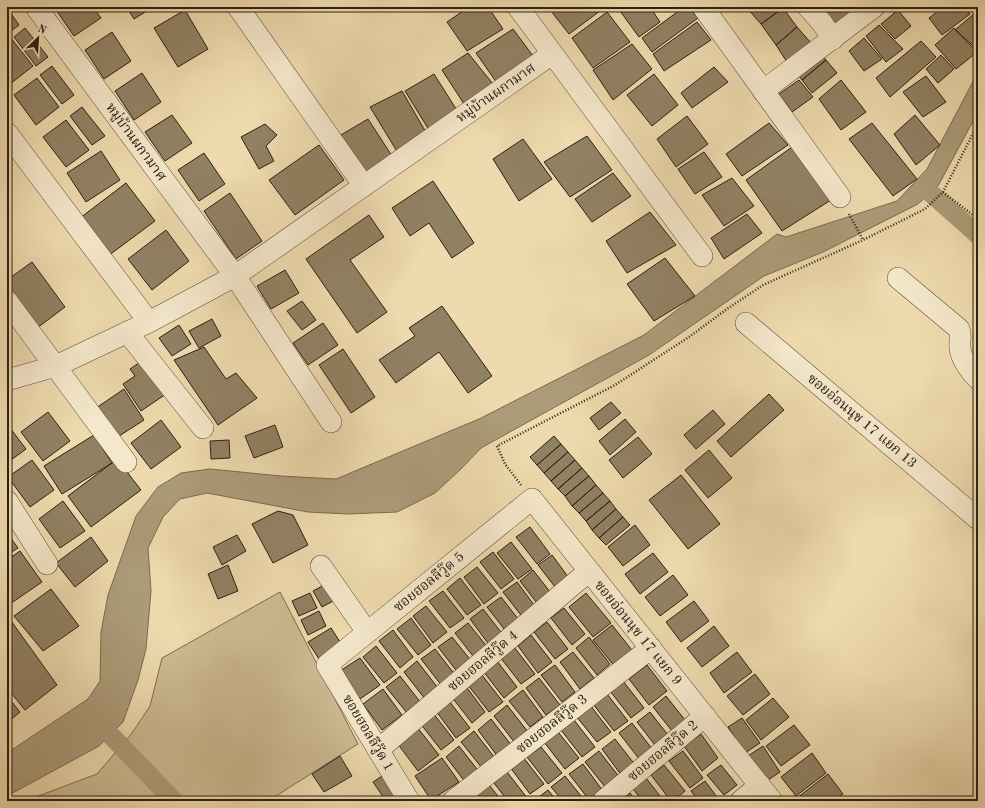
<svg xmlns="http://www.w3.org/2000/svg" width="985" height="808" font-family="'Old Standard TT','Noto Serif Thai',serif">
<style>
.green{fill:#cdba93;stroke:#7c6d52}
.water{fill:#ac9b79;stroke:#796a50}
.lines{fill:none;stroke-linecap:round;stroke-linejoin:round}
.canal{stroke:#ac9b79;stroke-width:19}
.building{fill:#918163;stroke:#2c2012}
.minor-casing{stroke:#5c4e39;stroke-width:22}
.path{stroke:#2c2012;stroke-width:2.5;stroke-dasharray:1 2;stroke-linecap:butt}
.minor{stroke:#f4e7ca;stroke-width:21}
.labels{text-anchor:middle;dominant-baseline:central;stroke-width:3.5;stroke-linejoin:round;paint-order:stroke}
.street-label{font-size:14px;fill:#2c2012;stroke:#f4e7ca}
</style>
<rect width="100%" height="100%" fill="#eedaae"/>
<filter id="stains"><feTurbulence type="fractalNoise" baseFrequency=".005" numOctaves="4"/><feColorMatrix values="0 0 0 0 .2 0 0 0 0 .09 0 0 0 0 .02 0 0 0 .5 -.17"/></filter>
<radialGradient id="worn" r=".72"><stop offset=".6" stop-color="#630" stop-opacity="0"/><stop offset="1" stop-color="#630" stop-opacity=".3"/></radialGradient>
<path class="green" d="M280,592L358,744L268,801H25L97,774L132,733L150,706L162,658Z"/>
<path class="water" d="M978,72V112L938,186L918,204L823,252L764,276L649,355L481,448L461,469L435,493L397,512L348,514L308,512L207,493L180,499L163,517L148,548L151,591L146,649L138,680L123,722L99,746L7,796V753L88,699L100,681L101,632L108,595L136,516L158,487L181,473L210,469L281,476L336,479L479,419L644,335L777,234L786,237L897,201L927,169Z"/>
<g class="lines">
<path class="canal" d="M925,188L978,235
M96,720L174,801"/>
</g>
<path class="building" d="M54,7H93L101,18L74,36Z
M129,7H153L134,19L127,8Z
M469,7H488L503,29L467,51L447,22Z
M557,7H603L604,8L569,34L551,11Z
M625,7H650L660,22L639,37L620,11Z
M684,7H689L698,18L652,52L642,38Z
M748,7H782L783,8L761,24L747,8Z
M825,7H851L854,10L829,28L817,14Z
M943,7H963L970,14L942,35L929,18Z
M7,8L19,25L7,34Z
M783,8L797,27L776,45L761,24Z
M185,10L208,49L178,67L154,28Z
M898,10L911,26L895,39L881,24Z
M607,12L630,42L593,68L572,38Z
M975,13L978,16V50L955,30Z
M697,22L711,40L664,71L653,54Z
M879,25L903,49L886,62L866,36Z
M797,27L811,43L787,62L776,45Z
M25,28L48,57L36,66L14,37Z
M954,28L977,52L956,69L935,45Z
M513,29L536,60L497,83L476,53Z
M112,32L131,61L104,79L85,50Z
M10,37L33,66L10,84L7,80V39Z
M864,38L882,59L864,71L849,51Z
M921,41L936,57L890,97L876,78Z
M632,44L652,69L613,100L593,70Z
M819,51L826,60L802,80L794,70Z
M468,53L497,89L466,107L442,70Z
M941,55L954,69L938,83L926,69Z
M826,60L837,73L812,93L802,80Z
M52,66L74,95L62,104L40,75Z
M714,67L728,82L692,108L681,93Z
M142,73L161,102L134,120L115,91Z
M434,74L458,112L429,130L405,91Z
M654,74L678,105L652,126L627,95Z
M926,76L946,102L923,117L903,92Z
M37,78L59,107L36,125L14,95Z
M799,80L813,97L792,112L779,94Z
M841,80L866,112L841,130L819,99Z
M402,91L427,134L398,153L370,107Z
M82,107L105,136L92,145L70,116Z
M172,115L192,143L165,161L145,132Z
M915,115L940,145L916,165L894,134Z
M687,116L708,144L676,167L657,139Z
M368,119L394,159L365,179L339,136Z
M66,120L89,150L66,167L43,137Z
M769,123L788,145L742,176L726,154Z
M872,123L917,179L893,196L849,139Z
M265,124L277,135L266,146L274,161L259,169L241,137Z
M587,136L612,170L570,197L544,162Z
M523,139L552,179L519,201L493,159Z
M319,145L344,180L295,215L269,180Z
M792,147L831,200L782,231L746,180Z
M101,151L120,180L86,202L67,173Z
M704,152L722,177L695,194L678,169Z
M204,153L225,184L199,201L178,170Z
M613,173L631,196L592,222L575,199Z
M732,178L754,206L724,226L702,195Z
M433,181L474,243L452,258L429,223L410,236L392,208Z
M126,183L155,221L108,256L80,218Z
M230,193L262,241L236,259L204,211Z
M650,212L676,245L627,273L606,241Z
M747,214L762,233L724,259L711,238Z
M369,215L384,237L350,260L387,312L357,333L306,259Z
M166,230L189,261L152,290L128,259Z
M665,258L695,296L654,321L627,284Z
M32,262L65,307L37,328L7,287V280Z
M285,270L299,293L271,309L257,286Z
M302,301L316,320L302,330L287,311Z
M442,306L492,376L468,393L439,352L396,383L379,360L415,336L409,328Z
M212,319L221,336L199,348L189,331Z
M323,323L338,345L308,365L293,343Z
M179,325L191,344L172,356L159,338Z
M204,347L226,379L236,373L257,398L218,425L174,360Z
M343,349L375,397L351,413L319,365Z
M146,358L169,392L141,411L123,384L135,376L130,369Z
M124,389L144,420L116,438L96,408Z
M769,394L784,410L731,457L717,441Z
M611,402L621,413L599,430L590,418Z
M713,410L725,424L696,449L684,435Z
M48,412L70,441L43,461L21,432Z
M625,419L636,432L610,455L599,441Z
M161,420L181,447L151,469L131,443Z
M7,424L26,449L7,463Z
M275,425L283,447L254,458L245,436Z
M94,435L112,463L62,494L44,466Z
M554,436L561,444L537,465L530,457Z
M638,437L652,454L623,478L609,460Z
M229,440L230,458L211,459L210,441Z
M561,444L568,452L544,473L537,465Z
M709,450L732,478L708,498L685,470Z
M568,452L575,460L551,481L544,473Z
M117,459L141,490L91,527L68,496Z
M32,460L54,490L30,507L8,477Z
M575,460L582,468L558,489L551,481Z
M582,468L589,476L565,496L558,489Z
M681,475L720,524L688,549L649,500Z
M589,476L596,485L572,506L565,496Z
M596,485L603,493L579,513L572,506Z
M603,493L610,501L586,521L579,513Z
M63,501L85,531L60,548L39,519Z
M610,501L616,509L592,530L586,521Z
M616,509L623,517L599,538L592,530Z
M278,511L293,515L308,545L273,563L252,524Z
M623,517L630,525L606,545L599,538Z
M635,525L650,545L623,566L608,547Z
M530,527L550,554L537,564L516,537Z
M7,533L18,548L7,555Z
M237,535L246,551L222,565L213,547Z
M91,537L108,561L75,587L56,563Z
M511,542L532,569L518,579L497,553Z
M20,551L42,582L7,606V560Z
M493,552L514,579L501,589L480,562Z
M653,553L668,572L640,594L625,574Z
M552,555L572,582L559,592L538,565Z
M228,565L238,591L218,599L208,574Z
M477,567L498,593L484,604L464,577Z
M533,570L554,597L540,607L520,581Z
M673,575L688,595L660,616L645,597Z
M460,578L481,605L467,615L447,589Z
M517,582L537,609L524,619L503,592Z
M326,584L335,600L322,607L313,591Z
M51,589L79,626L43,651L14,616Z
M443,591L464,618L450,628L429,601Z
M310,593L317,608L299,616L292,601Z
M586,593L611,623L593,637L569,607Z
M501,597L522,624L508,634L487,607Z
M694,601L709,621L681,642L666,622Z
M426,606L447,632L433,643L413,616Z
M564,608L585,634L572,645L551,618Z
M483,609L504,636L490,646L470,619Z
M319,611L326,626L308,635L301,620Z
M9,618L57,685L25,710L7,688V620Z
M411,618L431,645L418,655L397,629Z
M547,622L568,649L555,659L534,632Z
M468,623L489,649L476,660L455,633Z
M612,625L635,654L616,668L593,640Z
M714,626L729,646L702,667L687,648Z
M331,628L344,648L321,662L308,642Z
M393,630L413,657L400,668L379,641Z
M531,635L552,662L538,673L518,646Z
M452,637L473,663L459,674L438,647Z
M589,637L610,664L597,675L576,648Z
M376,646L397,673L384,683L363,657Z
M514,647L535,674L521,684L500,657Z
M435,649L456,676L442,686L421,659Z
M573,652L594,678L580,689L560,662Z
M737,652L752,672L724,693L710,673Z
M360,658L380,685L360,699L340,671Z
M417,661L438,688L425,699L404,672Z
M497,661L517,687L504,698L483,671Z
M555,665L575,692L562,702L541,675Z
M647,665L667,691L649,705L629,679Z
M755,674L770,694L743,715L727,696Z
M482,675L503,702L489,712L468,685Z
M400,676L421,703L407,713L386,687Z
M539,678L560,705L546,715L526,688Z
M623,681L644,708L631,718L610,691Z
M465,685L485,712L472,723L451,696Z
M383,689L402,715L382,730L363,704Z
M523,690L543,717L530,727L509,701Z
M607,694L628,721L614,731L593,704Z
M7,696L20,712L7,723Z
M666,696L685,720L672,731L653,707Z
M773,698L789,717L761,740L746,720Z
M449,701L470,728L456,738L436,711Z
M507,705L528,732L515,743L494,716Z
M590,705L611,732L597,742L576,716Z
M650,712L671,739L658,749L637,722Z
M433,713L454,740L441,750L420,723Z
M742,718L760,743L745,753L728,727Z
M491,719L512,746L498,757L478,730Z
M574,720L595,747L582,757L561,730Z
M632,723L653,750L640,760L619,733Z
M794,725L810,745L781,766L766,746Z
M417,727L439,755L418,771L397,743Z
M474,731L495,758L482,768L461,742Z
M558,732L579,758L565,769L544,742Z
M701,734L718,758L702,771L684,746Z
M615,739L636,766L622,776L602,749Z
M459,746L480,773L466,783L446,757Z
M763,746L780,772L765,782L748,756Z
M541,747L562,773L548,784L527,757Z
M599,751L620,778L606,788L585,762Z
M683,751L703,778L690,788L669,761Z
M812,753L826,773L796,796L781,777Z
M340,756L352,776L324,792L312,774Z
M523,757L544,784L530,794L510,767Z
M442,758L459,782L431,800L415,776Z
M583,764L603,791L590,801L569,774Z
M664,765L685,791L673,801H671L651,775Z
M721,765L737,785L724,795L707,775Z
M507,772L528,799L525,801H508L494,783Z
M385,774L402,801H386L373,782Z
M828,774L843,794L833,801H800L797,798Z
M565,776L585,801H563L551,787Z
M646,778L664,801H643L633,789Z
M705,781L720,801H699L691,791Z
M489,785L502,801H480L476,795Z
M548,790L557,801H535V800Z
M630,793L636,801H620Z"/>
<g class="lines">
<defs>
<path id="minor" d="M36,7L235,276L331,422
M238,7L364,186
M518,7L702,256
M703,7L840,197
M808,7L822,23L833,39
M763,91L874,7
M7,133L149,322
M898,278L959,329C962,336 959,341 960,348C961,359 971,372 978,379
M7,301L126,462
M746,323L978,519
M127,332L203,428
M7,380L56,366L149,322L235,276L552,54
M7,501L47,564
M321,566L367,632
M378,750L589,571
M409,801L327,665L532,499L772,801
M453,801L651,648
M603,801L705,716
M741,801L760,785"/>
</defs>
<use href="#minor" class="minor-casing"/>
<path class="path" d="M943,192L978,219
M849,214L863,240
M521,485L505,464L497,446L615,385L689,337L727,309L763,285L863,240L925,209L943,192L978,124"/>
<use href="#minor" class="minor"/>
</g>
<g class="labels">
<g class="street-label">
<text transform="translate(496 93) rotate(-35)">หมู่บ้านผกามาศ</text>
<text transform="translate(136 142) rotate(54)">หมู่บ้านผกามาศ</text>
<text transform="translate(862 421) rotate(40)">ซอยอ่อนนุช 17 แยก 13</text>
<text transform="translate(429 582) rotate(-39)">ซอยฮอลลีวู๊ด 5</text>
<text transform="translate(638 633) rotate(51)">ซอยอ่อนนุช 17 แยก 9</text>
<text transform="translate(483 661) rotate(-40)">ซอยฮอลลีวู๊ด 4</text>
<text transform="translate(552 724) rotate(-38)">ซอยฮอลลีวู๊ด 3</text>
<text transform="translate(368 733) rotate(59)">ซอยฮอลลีวู๊ด 1</text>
<text transform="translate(663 751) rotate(-40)">ซอยฮอลลีวู๊ด 2</text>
</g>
</g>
<rect width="985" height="808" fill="none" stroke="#eedaae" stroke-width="24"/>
<rect x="8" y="8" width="969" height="792" fill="none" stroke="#2c2012" stroke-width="2"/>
<rect x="12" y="12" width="961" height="784" fill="none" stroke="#2c2012"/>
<g transform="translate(38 38) rotate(25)" stroke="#f4e7ca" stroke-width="3" paint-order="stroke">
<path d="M0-3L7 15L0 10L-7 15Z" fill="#2c2012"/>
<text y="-6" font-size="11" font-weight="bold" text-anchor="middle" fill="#2c2012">N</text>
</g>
<rect width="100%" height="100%" filter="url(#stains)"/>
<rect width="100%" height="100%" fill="url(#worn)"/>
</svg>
